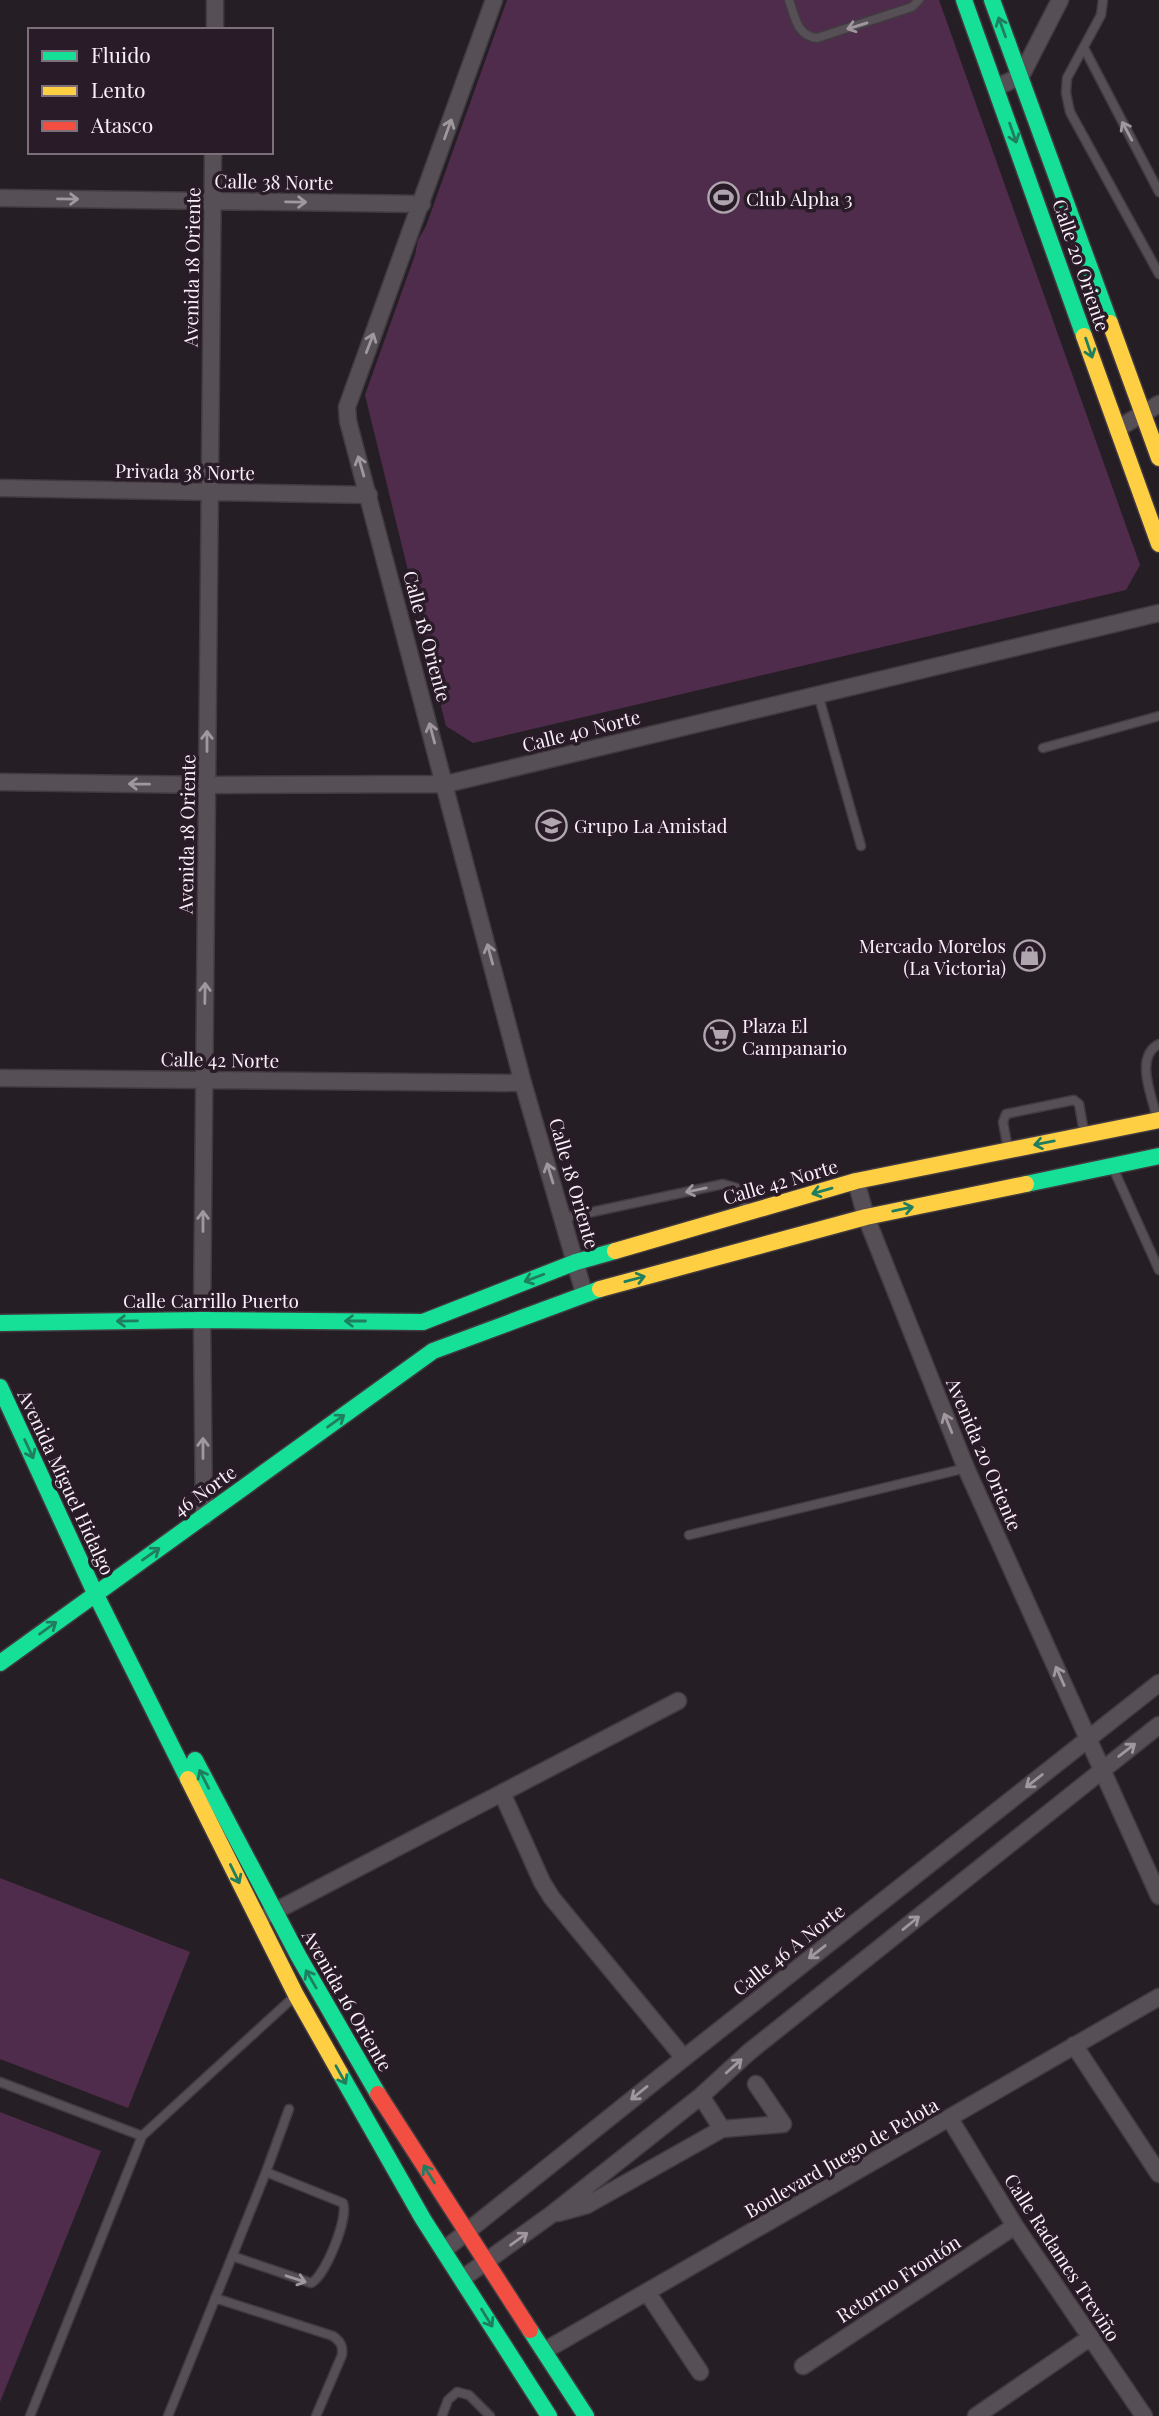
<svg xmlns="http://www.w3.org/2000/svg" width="1159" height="2416" font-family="'Playfair Display',serif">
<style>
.green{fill:#502c4c}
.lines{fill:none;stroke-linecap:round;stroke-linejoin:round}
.lane-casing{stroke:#413b40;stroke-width:11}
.street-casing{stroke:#413b40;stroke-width:19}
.fast-casing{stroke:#413b40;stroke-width:19}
.slow-casing{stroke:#413b40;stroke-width:19}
.jam-casing{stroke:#413b40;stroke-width:19}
.lane{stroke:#564f55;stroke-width:8}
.street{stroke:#564f55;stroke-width:16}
.fast{stroke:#16e098;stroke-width:16}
.slow{stroke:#ffcf43;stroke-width:16}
.jam{stroke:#f24e42;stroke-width:16}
.oneway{stroke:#a0979f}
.oneway2{stroke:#207e60}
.labels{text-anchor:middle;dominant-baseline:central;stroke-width:7;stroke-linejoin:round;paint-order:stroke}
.street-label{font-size:19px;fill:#faf0f9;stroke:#291b27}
.poi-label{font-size:19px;fill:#faf0f9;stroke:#291b27;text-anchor:start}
</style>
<rect width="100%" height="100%" fill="#261e25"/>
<path class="green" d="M507,0H939L1140,565L1126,590L473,743L446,726L365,395L415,255L418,240L426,226Z
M0,1878L190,1952L128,2108L0,2059Z
M0,2112L101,2151L0,2402Z"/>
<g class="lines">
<defs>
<path id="lane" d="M789,0C795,17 797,36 817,38L912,7L919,0
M1103,0L1101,15L1067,78L1066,93L1070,112L1159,274
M1084,48L1159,192
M818,694L861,846
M1043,748L1159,716
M1157,1118C1152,1096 1134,1057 1159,1044
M1008,1149L1003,1122L1006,1114L1074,1100L1079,1104L1084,1132
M1113,1168L1159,1270
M564,1218L723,1184L737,1188L747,1212
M689,1535L966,1468
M0,2082L142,2136
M232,2256L311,2283C325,2277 349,2217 343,2203L266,2172
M215,2298L333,2336C341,2342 343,2346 342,2355L316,2416
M30,2416L142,2136L296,1995
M168,2416L266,2172L289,2109
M442,2416L448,2400L457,2392L469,2395L490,2416"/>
<path id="street" d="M494,0L347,407L348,421L523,1083L584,1293
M215,30V0
M997,87L1021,76L1060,0
M0,198L422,204
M1117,429L1159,404
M0,488L369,495
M0,782L207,785L446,784L1159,613
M0,1078L523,1083
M856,1181L866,1217L966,1468L1159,1896
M204,1517L202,1320L213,152
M502,1793L542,1882L552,1898L684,2058
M264,1917L678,1701
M1074,2045L1159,2174
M701,2096L722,2129
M950,2119L1015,2226L1144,2416
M558,2213L587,2205L722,2129L783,2124L756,2084
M444,2250L684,2058L1159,1683
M463,2278L552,2214L701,2096L749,2052L1159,1725
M647,2292L700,2372
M544,2351L1159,1997
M803,2366L1015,2226
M976,2416L1091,2337"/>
<path id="fast" d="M964,0L1084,336
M992,0L1110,323
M1026,1184L1159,1156
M0,1323L202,1320L423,1322L576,1262L615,1251
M0,1387L95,1593L188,1779
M0,1663L433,1351L600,1289
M195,1760L299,1957L378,2094
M340,2073L423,2219L549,2416
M530,2330L586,2416"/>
<path id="slow" d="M1110,323L1159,458
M1084,336L1159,544
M615,1251L856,1181L1159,1120
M600,1289L866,1217L1026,1184
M188,1779L296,1995L340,2073"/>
<path id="jam" d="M378,2094L530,2330"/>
</defs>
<use href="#lane" class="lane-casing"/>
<use href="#street" class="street-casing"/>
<use href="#fast" class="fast-casing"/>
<use href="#slow" class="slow-casing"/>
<use href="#jam" class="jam-casing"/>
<use href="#lane" class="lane"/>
<use href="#street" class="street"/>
<use href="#fast" class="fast"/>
<use href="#slow" class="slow"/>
<use href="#jam" class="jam"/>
</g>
<defs><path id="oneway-shaft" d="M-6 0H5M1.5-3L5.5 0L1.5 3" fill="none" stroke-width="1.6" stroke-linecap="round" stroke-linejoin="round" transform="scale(1.75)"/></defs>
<g class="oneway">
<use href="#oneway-shaft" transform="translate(857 26) rotate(163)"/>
<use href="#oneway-shaft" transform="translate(448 129) rotate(-70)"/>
<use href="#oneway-shaft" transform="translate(1127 131) rotate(-118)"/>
<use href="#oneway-shaft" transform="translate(68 199) rotate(1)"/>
<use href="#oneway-shaft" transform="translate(296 202) rotate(1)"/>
<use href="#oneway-shaft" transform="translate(370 343) rotate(-69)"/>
<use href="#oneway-shaft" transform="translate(361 466) rotate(-106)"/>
<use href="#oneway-shaft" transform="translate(432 733) rotate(-105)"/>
<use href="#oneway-shaft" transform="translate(207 741) rotate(-90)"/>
<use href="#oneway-shaft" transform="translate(139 784) rotate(-179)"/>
<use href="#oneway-shaft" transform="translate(490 954) rotate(-105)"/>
<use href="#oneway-shaft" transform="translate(205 993) rotate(-89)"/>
<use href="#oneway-shaft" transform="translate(550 1173) rotate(-107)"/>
<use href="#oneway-shaft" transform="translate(696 1190) rotate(168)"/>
<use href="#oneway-shaft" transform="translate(203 1221) rotate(-90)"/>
<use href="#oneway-shaft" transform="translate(948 1423) rotate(-112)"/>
<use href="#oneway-shaft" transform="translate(203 1448) rotate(-90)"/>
<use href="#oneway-shaft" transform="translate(1060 1676) rotate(-114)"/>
<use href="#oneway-shaft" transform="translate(1127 1750) rotate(-38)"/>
<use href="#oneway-shaft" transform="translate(1034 1781) rotate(142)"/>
<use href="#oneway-shaft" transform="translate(911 1923) rotate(-39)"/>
<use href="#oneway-shaft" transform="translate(817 1952) rotate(142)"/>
<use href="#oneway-shaft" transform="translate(734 2066) rotate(-42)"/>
<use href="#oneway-shaft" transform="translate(639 2093) rotate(141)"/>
<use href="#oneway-shaft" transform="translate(519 2239) rotate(-36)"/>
<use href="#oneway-shaft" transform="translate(296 2279) rotate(18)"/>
</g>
<g class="oneway2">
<use href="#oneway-shaft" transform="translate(1002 27) rotate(-110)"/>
<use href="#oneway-shaft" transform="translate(1013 133) rotate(71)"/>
<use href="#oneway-shaft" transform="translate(1089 348) rotate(71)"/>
<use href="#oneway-shaft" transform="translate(1044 1143) rotate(169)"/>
<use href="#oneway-shaft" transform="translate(822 1191) rotate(164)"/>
<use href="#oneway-shaft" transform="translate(903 1209) rotate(-12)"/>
<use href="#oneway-shaft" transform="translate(534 1278) rotate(159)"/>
<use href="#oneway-shaft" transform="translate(635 1279) rotate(-15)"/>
<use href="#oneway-shaft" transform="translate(127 1321) rotate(179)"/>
<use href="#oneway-shaft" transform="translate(355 1321) rotate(-180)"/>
<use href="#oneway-shaft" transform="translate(336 1421) rotate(-36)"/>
<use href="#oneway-shaft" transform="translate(29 1449) rotate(65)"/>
<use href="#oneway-shaft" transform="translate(151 1554) rotate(-35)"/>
<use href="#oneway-shaft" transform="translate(48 1628) rotate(-36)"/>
<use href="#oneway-shaft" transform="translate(204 1779) rotate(-117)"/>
<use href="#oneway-shaft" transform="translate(235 1874) rotate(64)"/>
<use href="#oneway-shaft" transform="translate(311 1979) rotate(-120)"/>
<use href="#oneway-shaft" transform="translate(341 2075) rotate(61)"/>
<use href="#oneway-shaft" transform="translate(429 2174) rotate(-122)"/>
<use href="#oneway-shaft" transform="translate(487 2318) rotate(58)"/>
</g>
<defs>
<symbol id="stadium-ring" viewBox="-11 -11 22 22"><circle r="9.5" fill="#291b27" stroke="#b0a6af" stroke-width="1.5"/><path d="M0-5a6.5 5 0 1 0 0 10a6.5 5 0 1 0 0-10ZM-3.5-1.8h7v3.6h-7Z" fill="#b0a6af"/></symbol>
<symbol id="school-ring" viewBox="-11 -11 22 22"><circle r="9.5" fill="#291b27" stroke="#b0a6af" stroke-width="1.5"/><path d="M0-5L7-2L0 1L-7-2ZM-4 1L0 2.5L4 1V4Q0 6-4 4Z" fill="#b0a6af"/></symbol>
<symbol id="shop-ring" viewBox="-11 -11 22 22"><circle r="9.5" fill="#291b27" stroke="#b0a6af" stroke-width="1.5"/><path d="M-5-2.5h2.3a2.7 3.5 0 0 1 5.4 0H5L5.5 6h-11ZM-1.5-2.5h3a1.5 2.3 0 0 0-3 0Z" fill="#b0a6af"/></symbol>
<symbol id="supermarket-ring" viewBox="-11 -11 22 22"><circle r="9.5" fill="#291b27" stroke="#b0a6af" stroke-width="1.5"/><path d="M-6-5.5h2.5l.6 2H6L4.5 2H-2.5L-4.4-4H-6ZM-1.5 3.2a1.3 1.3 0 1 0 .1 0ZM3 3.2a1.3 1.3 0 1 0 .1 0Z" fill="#b0a6af"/></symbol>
</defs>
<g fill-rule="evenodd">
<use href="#stadium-ring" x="706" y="180" width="35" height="35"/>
<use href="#school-ring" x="534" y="808" width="35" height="35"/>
<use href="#shop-ring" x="1012" y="938" width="35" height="35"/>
<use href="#supermarket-ring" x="702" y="1018" width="35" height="35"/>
</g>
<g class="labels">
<g class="street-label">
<text transform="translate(274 181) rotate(1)">Calle 38 Norte</text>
<text transform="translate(1082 265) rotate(71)">Calle 20 Oriente</text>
<text transform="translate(191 267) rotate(-89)">Avenida 18 Oriente</text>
<text transform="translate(185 471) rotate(1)">Privada 38 Norte</text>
<text transform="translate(428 636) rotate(75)">Calle 18 Oriente</text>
<text transform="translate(581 730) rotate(-14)">Calle 40 Norte</text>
<text transform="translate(186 834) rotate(-89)">Avenida 18 Oriente</text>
<text transform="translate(220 1059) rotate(1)">Calle 42 Norte</text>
<text transform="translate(780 1181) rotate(-16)">Calle 42 Norte</text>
<text transform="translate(575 1183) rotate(74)">Calle 18 Oriente</text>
<text x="211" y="1300">Calle Carrillo Puerto</text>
<text transform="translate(985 1454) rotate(67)">Avenida 20 Oriente</text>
<text transform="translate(67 1482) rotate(65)">Avenida Miguel Hidalgo</text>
<text transform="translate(204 1490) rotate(-36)">46 Norte</text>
<text transform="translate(788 1949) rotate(-38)">Calle 46 A Norte</text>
<text transform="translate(348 2000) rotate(60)">Avenida 16 Oriente</text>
<text transform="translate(841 2157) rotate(-30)">Boulevard Juego de Pelota</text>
<text transform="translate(1063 2257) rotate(57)">Calle Radames Treviño</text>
<text transform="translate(898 2278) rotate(-33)">Retorno Frontón</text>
</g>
<g class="poi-label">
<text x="746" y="198">Club Alpha 3</text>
<text x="574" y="825">Grupo La Amistad</text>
<text x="1006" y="945" text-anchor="end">Mercado Morelos<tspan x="1006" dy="22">(La Victoria)</tspan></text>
<text x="742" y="1025">Plaza El<tspan x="742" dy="22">Campanario</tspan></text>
</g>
</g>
<rect x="28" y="28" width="245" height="126" fill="#291b27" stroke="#7d707b" stroke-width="2"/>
<rect x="42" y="51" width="35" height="10" fill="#16e098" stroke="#7d707b" stroke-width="2"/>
<text x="91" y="63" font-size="21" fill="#faf0f9">Fluido</text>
<rect x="42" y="86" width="35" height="10" fill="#ffcf43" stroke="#7d707b" stroke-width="2"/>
<text x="91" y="98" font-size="21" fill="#faf0f9">Lento</text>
<rect x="42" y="121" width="35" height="10" fill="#f24e42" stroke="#7d707b" stroke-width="2"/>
<text x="91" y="133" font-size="21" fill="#faf0f9">Atasco</text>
</svg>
